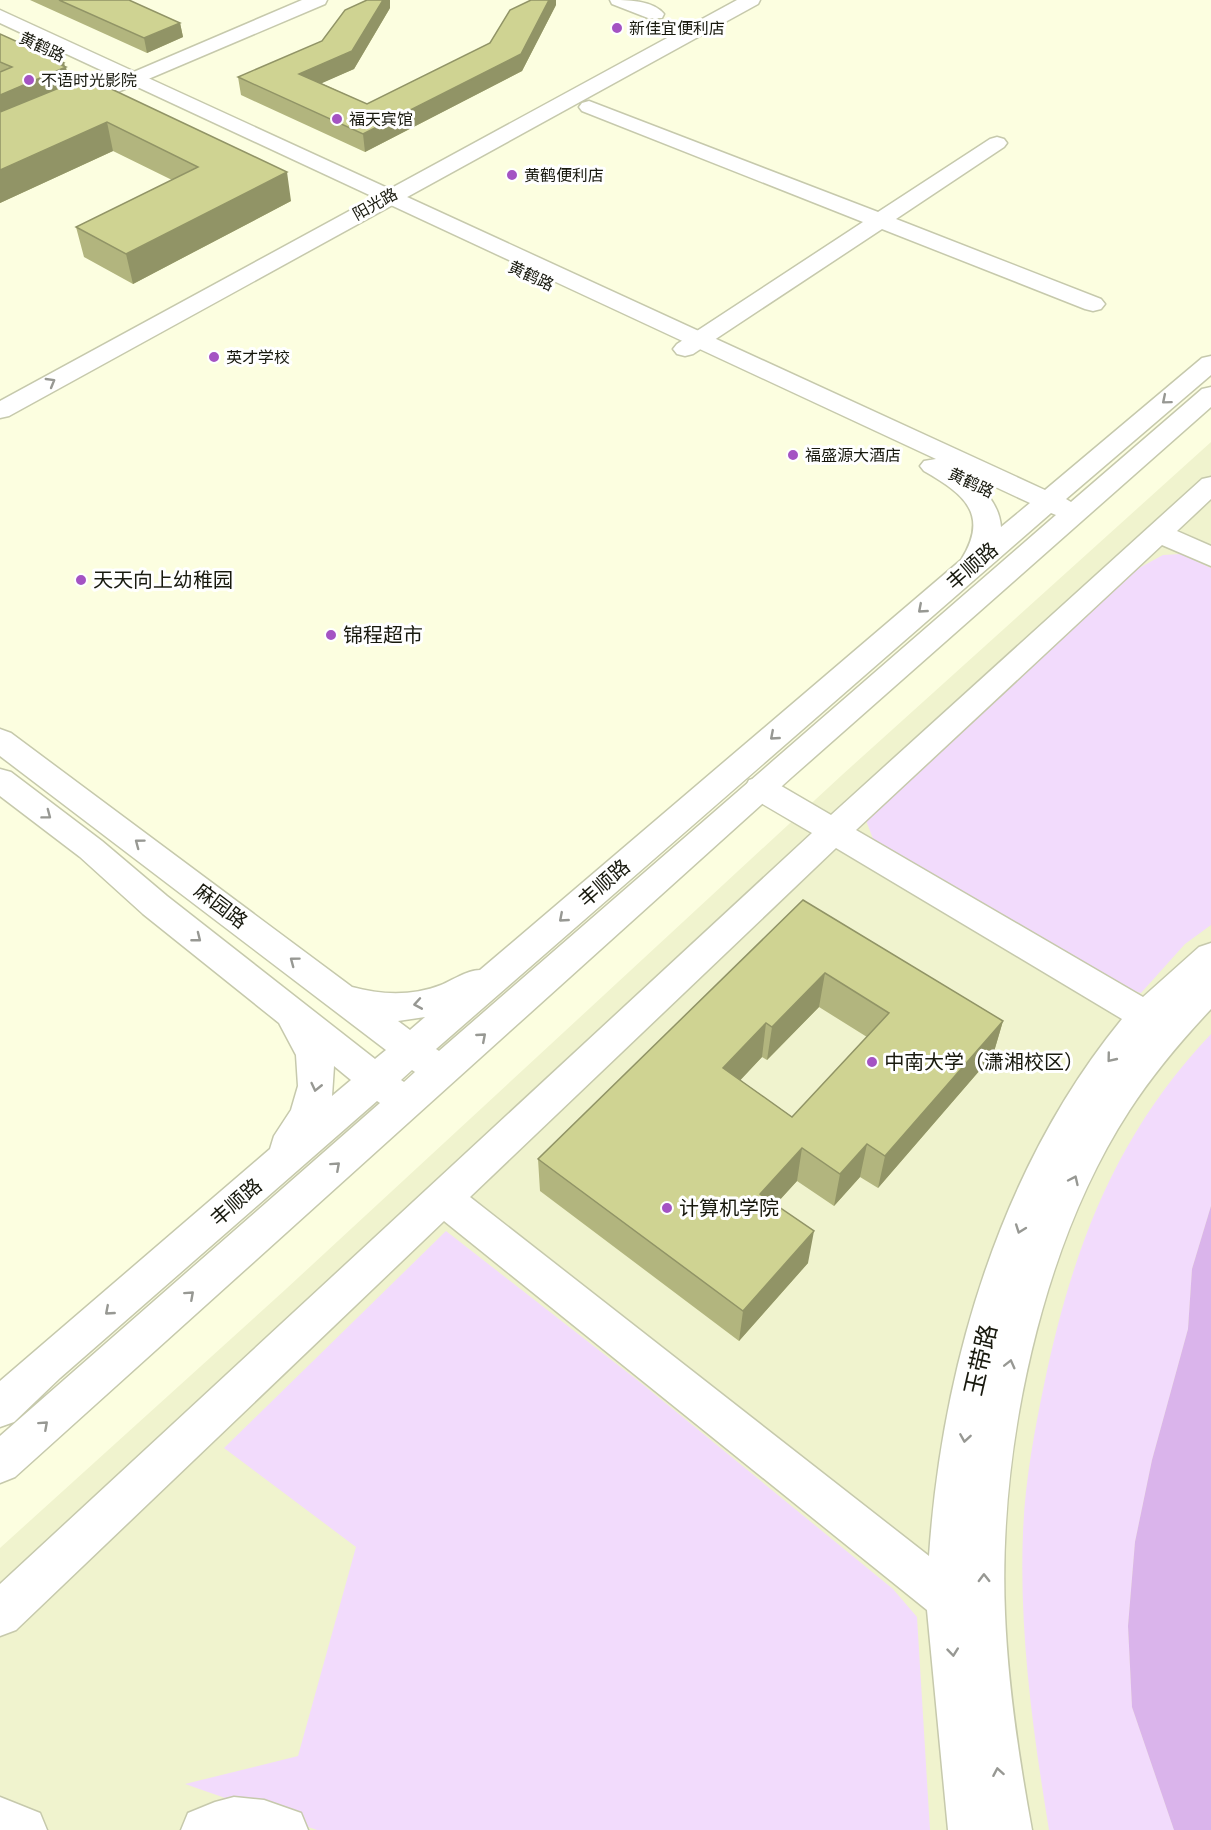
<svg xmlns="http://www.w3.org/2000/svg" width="1211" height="1830" font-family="'Fira Sans Condensed','Noto Sans SC',sans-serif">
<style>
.built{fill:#f0f3ce}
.green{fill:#f2dbfc}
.water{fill:#dab4eb}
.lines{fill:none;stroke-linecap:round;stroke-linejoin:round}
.minor-casing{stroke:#c6c9ac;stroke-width:3}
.major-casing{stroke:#c6c9ac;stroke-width:3}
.minor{fill:#fff;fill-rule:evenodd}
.major{fill:#fff;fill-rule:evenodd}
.wall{fill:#b2b57e;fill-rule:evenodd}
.shaded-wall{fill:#919466}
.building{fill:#cfd392;stroke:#919466;stroke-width:1.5;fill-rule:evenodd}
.oneway{stroke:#979893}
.poi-dot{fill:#a453c3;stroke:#fff;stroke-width:2}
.labels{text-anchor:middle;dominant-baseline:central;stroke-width:6;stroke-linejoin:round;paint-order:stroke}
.far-poi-label{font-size:16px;fill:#18190e;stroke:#fff;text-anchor:start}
.far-street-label{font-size:16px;fill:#18190e;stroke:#fff}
.street-label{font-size:20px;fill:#18190e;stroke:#fff}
.poi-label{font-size:20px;fill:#18190e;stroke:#fff;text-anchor:start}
.near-street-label{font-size:24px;fill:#18190e;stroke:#fff}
</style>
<rect width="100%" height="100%" fill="#fcfee0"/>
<path class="built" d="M1211,442V1830H0V1548L286,1289L842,775Z"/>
<path class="green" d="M1181,554L1211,568V925L1185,944L1141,993L1106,983L877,849L865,818L1139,568L1163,555Z
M1211,1034V1206L1192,1269L1188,1329L1152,1460L1135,1542L1128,1626L1132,1707L1174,1830H1049C1033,1732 1019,1632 1023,1532C1025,1482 1034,1433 1044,1385C1072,1250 1115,1135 1211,1034Z
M446,1231L641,1383L893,1589L917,1617L930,1830H317L185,1784L298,1756L356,1547L224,1448Z"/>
<path class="water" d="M1211,1206V1830H1174L1132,1707L1128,1626L1135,1542L1152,1460L1188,1329L1192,1269Z"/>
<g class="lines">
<defs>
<path id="minor" d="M302,0H327L325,4L0,142V129Z
M610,0C627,0 653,0 664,14L662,18H648L612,4Z
M737,0H760L758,4L9,416L0,418V401Z
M589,101L878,212L990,139L997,137L1004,139L1007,143L1004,147L896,219L1101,299L1105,304L1101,309L1093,311L1085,309L882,229L693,354L685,356L677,354L673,349L677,344L863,222L582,111L579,107L582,103Z
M1211,477V499L1177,531L1211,546V566L1162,545L856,830L1143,997L1199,947L1211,943V1009C1181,1041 1153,1074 1129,1111C1040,1248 998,1453 1005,1614C1008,1687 1019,1759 1032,1830H948L927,1610L444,1221L16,1630L0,1636V1584L812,833L749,796L745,788L749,780L760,777L771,780L831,815L1202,479ZM836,848L1122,1019C1000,1168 942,1367 929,1556L470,1197Z
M0,1797L40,1813L47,1830H0Z
M234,1797L264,1800L301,1813L308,1830H181L188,1813L215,1802Z"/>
<path id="major" d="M0,10L1045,490L1202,358L1211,356V375L1066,499L1071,502L1202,389L1211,387V407L792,777L15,1477L0,1483V1436L380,1103L377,1101L60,1378L14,1422L0,1427V1381L270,1149L274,1136L291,1110L298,1086L296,1055L279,1023L143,914L80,857L0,796V769L11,772L102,841L167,896L375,1059L386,1050L0,756V729L11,733L352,987C381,995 413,996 441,985C453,980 467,970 480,970L961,560C990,514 964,494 924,471L920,466L924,461L936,459L0,23ZM957,469L1030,503L1001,527C999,500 978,483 957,469ZM1051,513L1056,515L439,1051L436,1049ZM425,1017L410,1030L398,1021ZM334,1066L351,1080L332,1096ZM412,1070L415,1072L404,1082L401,1080Z"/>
</defs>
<use href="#minor" class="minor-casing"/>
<use href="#major" class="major-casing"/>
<use href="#minor" class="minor"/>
<use href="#major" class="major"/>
</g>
<path class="wall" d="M30,0H129L180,23L183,37L147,53Z
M556,5L522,71L365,152L241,95L238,77L322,41L390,8L354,69L321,83L367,104L490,43Z
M0,34L64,63L69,84L291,201L133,284L84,257L76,227L172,180L113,151L0,203Z
M803,900L1003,1021L993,1055L878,1188L860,1177L834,1206L797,1181L775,1205L808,1263L739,1341L540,1191L538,1159ZM819,1007L867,1037L792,1117L740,1080L762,1057L767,1060Z"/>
<path class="shaded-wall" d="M383,0H390V8L354,69L302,92L299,74Z
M549,0H556V5L522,71L365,152L363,134Z
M180,23L183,37L147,53L144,38Z
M64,63L65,68L66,67L72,96L0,127V95Z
M107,122L113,151L0,203V170Z
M287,172L291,201L133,284L126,254Z
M825,973L819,1007L767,1060L772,1027Z
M1003,1021L993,1055L878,1188L885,1156Z
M766,1023L762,1057L720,1102L723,1068Z
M867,1144L860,1177L834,1206L840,1174Z
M802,1148L797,1181L756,1226L760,1194Z
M814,1231L808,1263L739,1341L743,1311Z"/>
<path class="building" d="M59,0H129L180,23L144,38Z
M367,0H383L352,51L299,74L367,104L490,43L510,10L531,0H549L521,54L363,134L238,77L322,41L345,10Z
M0,34L64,63L61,65L66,67L0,95V72L12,67L0,62Z
M86,77L287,172L126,254L76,227L198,167L107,122L0,170V112Z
M803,900L1003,1021L885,1156L867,1144L840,1174L802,1148L760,1194L814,1231L743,1311L538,1159ZM825,973L889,1013L792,1117L723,1068L766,1023L772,1027Z"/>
<defs><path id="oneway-chevron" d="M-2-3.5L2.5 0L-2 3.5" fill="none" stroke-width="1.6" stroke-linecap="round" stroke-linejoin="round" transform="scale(1.5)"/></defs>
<g class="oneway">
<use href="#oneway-chevron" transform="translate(51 382) rotate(-30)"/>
<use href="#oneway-chevron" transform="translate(1166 400) rotate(140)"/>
<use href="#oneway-chevron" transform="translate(922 609) rotate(139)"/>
<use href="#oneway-chevron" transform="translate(774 736) rotate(139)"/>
<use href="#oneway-chevron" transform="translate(47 815) rotate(37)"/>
<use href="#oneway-chevron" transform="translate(139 843) rotate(-143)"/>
<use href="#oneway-chevron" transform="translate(563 918) rotate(139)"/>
<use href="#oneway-chevron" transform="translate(197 938) rotate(38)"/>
<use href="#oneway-chevron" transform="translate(294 961) rotate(-143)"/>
<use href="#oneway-chevron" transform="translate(418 1004) rotate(170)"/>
<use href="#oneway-chevron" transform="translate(482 1037) rotate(-41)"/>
<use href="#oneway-chevron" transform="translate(1111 1058) rotate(129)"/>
<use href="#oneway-chevron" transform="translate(316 1087) rotate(103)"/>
<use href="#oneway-chevron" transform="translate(336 1166) rotate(-42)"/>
<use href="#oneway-chevron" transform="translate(1074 1180) rotate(-65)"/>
<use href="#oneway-chevron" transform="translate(1020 1229) rotate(110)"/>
<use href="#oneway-chevron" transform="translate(190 1295) rotate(-42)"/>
<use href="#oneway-chevron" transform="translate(109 1311) rotate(139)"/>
<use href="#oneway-chevron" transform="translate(1010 1364) rotate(-76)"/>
<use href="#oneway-chevron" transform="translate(44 1425) rotate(-42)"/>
<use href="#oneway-chevron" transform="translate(965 1438) rotate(99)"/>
<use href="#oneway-chevron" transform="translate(984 1578) rotate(-91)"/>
<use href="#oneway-chevron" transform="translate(953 1652) rotate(84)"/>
<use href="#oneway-chevron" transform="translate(998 1772) rotate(-100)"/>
</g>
<g class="poi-dot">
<circle cx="617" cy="28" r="6"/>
<circle cx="29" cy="80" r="6"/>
<circle cx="337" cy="119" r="6"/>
<circle cx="512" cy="175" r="6"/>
<circle cx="214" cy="357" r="6"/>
<circle cx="793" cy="455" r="6"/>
<circle cx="81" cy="580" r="6"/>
<circle cx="331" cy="635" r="6"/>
<circle cx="872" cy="1062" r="6"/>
<circle cx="667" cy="1208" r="6"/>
</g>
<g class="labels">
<g class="far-poi-label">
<text x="629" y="28">新佳宜便利店</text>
<text x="41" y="80">不语时光影院</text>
<text x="349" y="119">福天宾馆</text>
<text x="524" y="175">黄鹤便利店</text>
<text x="226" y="357">英才学校</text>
<text x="805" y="455">福盛源大酒店</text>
</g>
<g class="far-street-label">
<text transform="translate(42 47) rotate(25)">黄鹤路</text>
<text transform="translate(375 204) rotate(-29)">阳光路</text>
<text transform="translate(531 276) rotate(25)">黄鹤路</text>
<text transform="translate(971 483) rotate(25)">黄鹤路</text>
</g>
<g class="street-label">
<text transform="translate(972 566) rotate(-41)">丰顺路</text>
<text transform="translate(604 883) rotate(-41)">丰顺路</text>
<text transform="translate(221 906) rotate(37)">麻园路</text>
<text transform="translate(236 1202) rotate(-41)">丰顺路</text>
</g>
<g class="poi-label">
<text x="93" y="580">天天向上幼稚园</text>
<text x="343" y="635">锦程超市</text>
<text x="884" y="1062">中南大学（潇湘校区）</text>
<text x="679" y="1208">计算机学院</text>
</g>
<g class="near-street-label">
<text transform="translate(981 1360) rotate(-77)">玉带路</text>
</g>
</g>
</svg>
